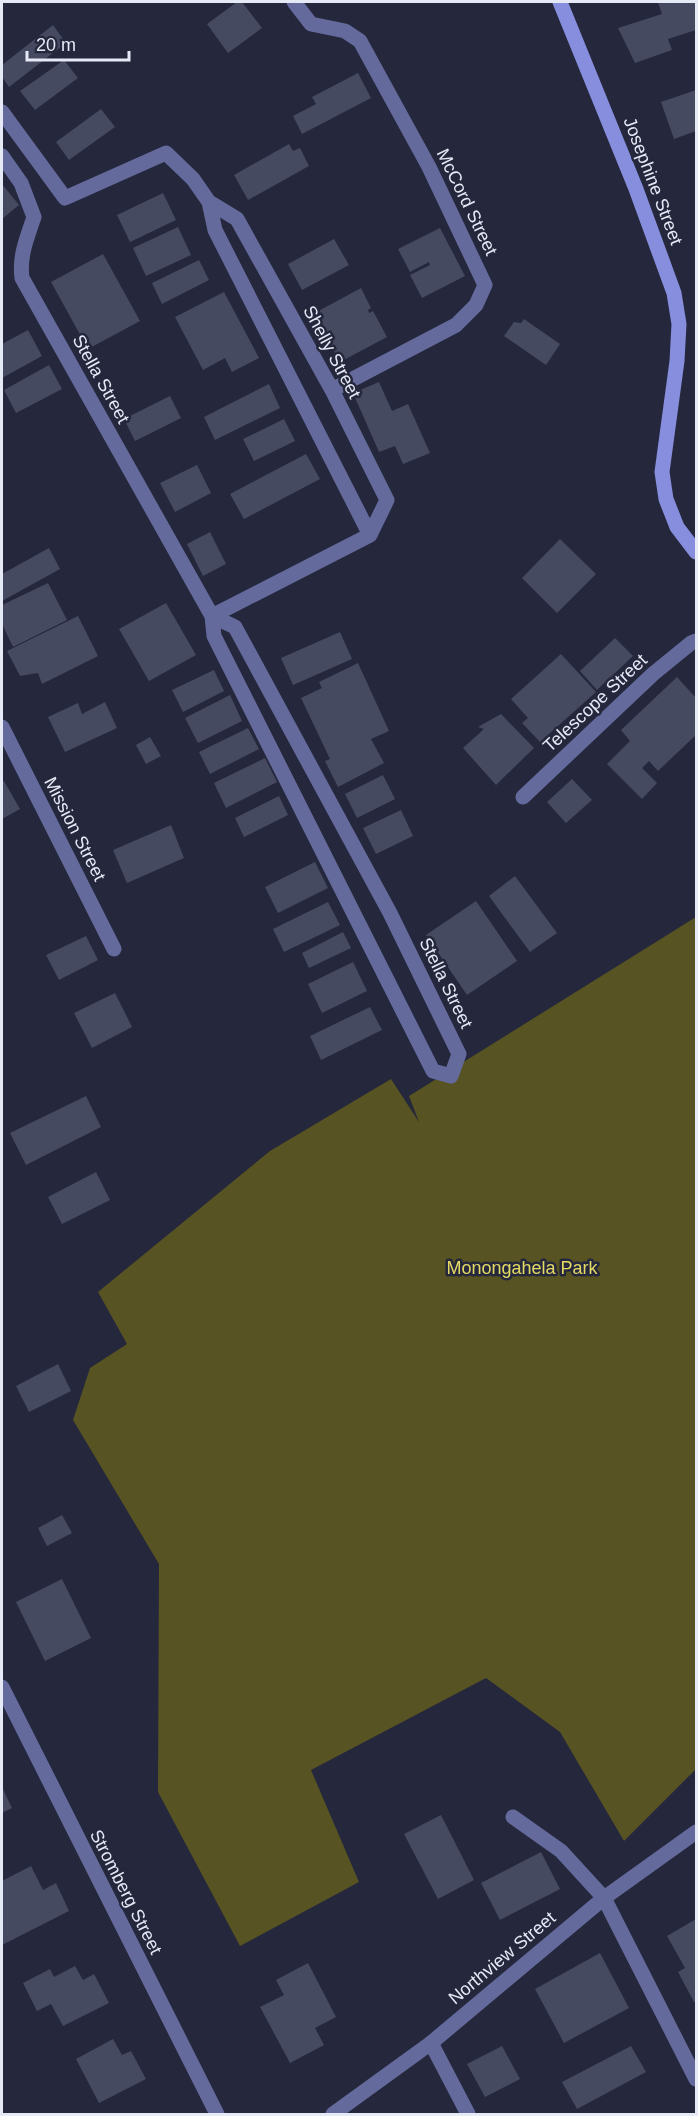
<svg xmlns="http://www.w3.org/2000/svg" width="698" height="2116" font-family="Arial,sans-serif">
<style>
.green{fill:#575322}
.building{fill:#464a60}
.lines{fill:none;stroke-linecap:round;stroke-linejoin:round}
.lane{stroke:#646a9b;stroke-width:15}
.street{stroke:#646a9b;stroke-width:15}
.secondary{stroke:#868edd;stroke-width:15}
.labels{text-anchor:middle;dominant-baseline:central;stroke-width:5;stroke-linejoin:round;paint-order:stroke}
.street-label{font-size:18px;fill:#e6e9f6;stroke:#25273c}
.park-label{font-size:18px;fill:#e4da63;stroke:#25273c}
</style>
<rect width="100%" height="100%" fill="#25273c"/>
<path class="green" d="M696,917V1769L624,1841L560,1732L486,1678L311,1770L359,1882L240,1946L158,1792L159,1564L73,1420L90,1368L127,1344L98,1292L270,1151L391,1079L419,1122L409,1096Z"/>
<path class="building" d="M237,2H242L262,28L228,53L207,24Z
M658,2H696V30L668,39L672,50L635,63L618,28L662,14Z
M53,25L66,43L9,87L2,77V65Z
M64,60L78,78L35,110L20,91Z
M358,73L371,98L302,134L293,116L316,104L312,97Z
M696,90V131L674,139L661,102Z
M101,109L115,127L69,160L56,142Z
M289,144L293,151L300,148L309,166L248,200L234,175Z
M2,184L19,205L2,219Z
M163,193L176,220L130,242L117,215Z
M178,227L191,255L146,276L133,248Z
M440,228L465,276L422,298L410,275L430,265L429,262L410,272L398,249Z
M334,239L349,265L302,290L288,264Z
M103,254L140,321L88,349L51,282Z
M199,260L209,280L162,304L152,283Z
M361,288L371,308L368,310L369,313L373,311L387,337L340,362L313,314Z
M224,292L259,358L232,372L225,358L203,370L175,317Z
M524,319L560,344L546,365L504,336L514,322L521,323Z
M28,330L42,356L2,378V344Z
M49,365L62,389L16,413L4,390Z
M379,382L392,411L408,404L430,453L403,464L395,446L379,452L353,393Z
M269,384L280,408L215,440L204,417Z
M170,396L181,418L135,441L124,419Z
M284,419L295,441L254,461L243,439Z
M306,454L320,479L244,519L230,494Z
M197,465L211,493L175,512L160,483Z
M210,532L226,564L203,576L187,544Z
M560,539L596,574L557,613L522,578Z
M49,548L60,569L2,601V574Z
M48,583L67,620L13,647L2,624V605Z
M166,603L196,655L149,681L119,629Z
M78,616L98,656L42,684L38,673L20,676L7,651Z
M340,632L352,659L293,685L281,658Z
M615,638L633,656L597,690L580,671Z
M561,654L596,692L540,742L522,723L528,718L511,699Z
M358,663L389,731L371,739L384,763L338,787L325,761L330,759L301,698L322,688L319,682Z
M214,670L224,691L183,712L172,690Z
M677,677L696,698V735L658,771L649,761L642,768L657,783L642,799L607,764L630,741L621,730Z
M230,695L242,721L198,743L185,718Z
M105,702L117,728L65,752L48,717L78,703L82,714Z
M501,714L534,748L496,785L463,748L484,729L478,727Z
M248,728L259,749L210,774L199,752Z
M150,737L161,756L146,764L136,745Z
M265,758L277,782L226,808L214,783Z
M383,775L395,799L357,818L345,794Z
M572,779L592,800L566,823L547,802Z
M4,781L20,809L2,819V782Z
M279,796L288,815L244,837L235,818Z
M401,810L413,836L376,854L363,828Z
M171,825L184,858L127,883L113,850Z
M315,862L328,888L278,913L265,887Z
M515,876L557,933L530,952L489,896Z
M476,901L517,961L467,995L426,935Z
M328,902L340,925L284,952L273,929Z
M343,932L351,948L309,968L302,953Z
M86,936L98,960L59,980L46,955Z
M353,962L367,991L322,1013L308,984Z
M115,993L132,1027L92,1048L74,1013Z
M370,1007L382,1030L321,1060L310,1036Z
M86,1096L101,1127L26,1165L10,1133Z
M96,1172L110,1200L62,1224L48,1197Z
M58,1364L71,1391L29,1412L16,1386Z
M62,1515L72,1533L47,1546L38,1528Z
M62,1579L91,1638L45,1661L16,1602Z
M2,1787L12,1808L2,1813Z
M441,1815L474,1880L438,1899L404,1834Z
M541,1852L560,1889L500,1920L481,1883Z
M31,1866L43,1890L56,1883L69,1911L2,1945V1881Z
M696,1919V2001L694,2002L678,1972L685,1968L667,1936Z
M600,1953L629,2008L564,2043L535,1989Z
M308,1963L336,2017L315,2028L324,2045L290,2063L260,2007L284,1995L276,1980Z
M75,1966L83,1980L94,1974L109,2003L63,2026L51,2004L37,2011L23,1983L50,1969L54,1977Z
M113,2039L122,2055L131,2051L146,2079L99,2103L76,2059Z
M502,2046L520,2079L485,2097L467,2064Z
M631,2046L646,2072L577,2109L562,2082Z"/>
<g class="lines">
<path class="lane" d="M513,1817L561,1851L604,1898
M431,2043L468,2114"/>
<path class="street" d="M294,2L311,24L345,31L360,41L429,167L485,285L476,305L456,325L332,390
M2,112L65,198L166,153L193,179L209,202L237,219L332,390L387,500L370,535L212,616
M2,156L21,183L34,217C27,238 19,256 22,278L212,616L214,636L433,1071L451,1076L459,1054L390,913L235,627L212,616
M209,202L215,230L370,535
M2,727L114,949
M523,797L653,674L691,643L696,641
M2,1687L217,2114
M604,1898L696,2079
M333,2114L431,2043L604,1898L696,1832"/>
<path class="secondary" d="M560,2L636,189L674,293L679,324L677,361L662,472L666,499L677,527L696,552"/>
</g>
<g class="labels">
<g class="street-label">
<text transform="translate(653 181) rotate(69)">Josephine Street</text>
<text transform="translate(467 202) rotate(64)">McCord Street</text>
<text transform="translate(332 352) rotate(62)">Shelly Street</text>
<text transform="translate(101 379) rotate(61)">Stella Street</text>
<text transform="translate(595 703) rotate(-43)">Telescope Street</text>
<text transform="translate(75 829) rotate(63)">Mission Street</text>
<text transform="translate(446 983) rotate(64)">Stella Street</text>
<text transform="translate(126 1892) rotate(63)">Stromberg Street</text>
<text transform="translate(502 1958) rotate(-40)">Northview Street</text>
</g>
<g class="park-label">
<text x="522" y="1268">Monongahela Park</text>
</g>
</g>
<rect width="698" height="2116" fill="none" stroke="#e6e9f6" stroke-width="6"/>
<path d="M27 51v9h102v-9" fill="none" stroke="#e6e9f6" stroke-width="3"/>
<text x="36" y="51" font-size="18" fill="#e6e9f6" stroke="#25273c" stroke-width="4.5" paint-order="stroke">20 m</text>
</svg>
